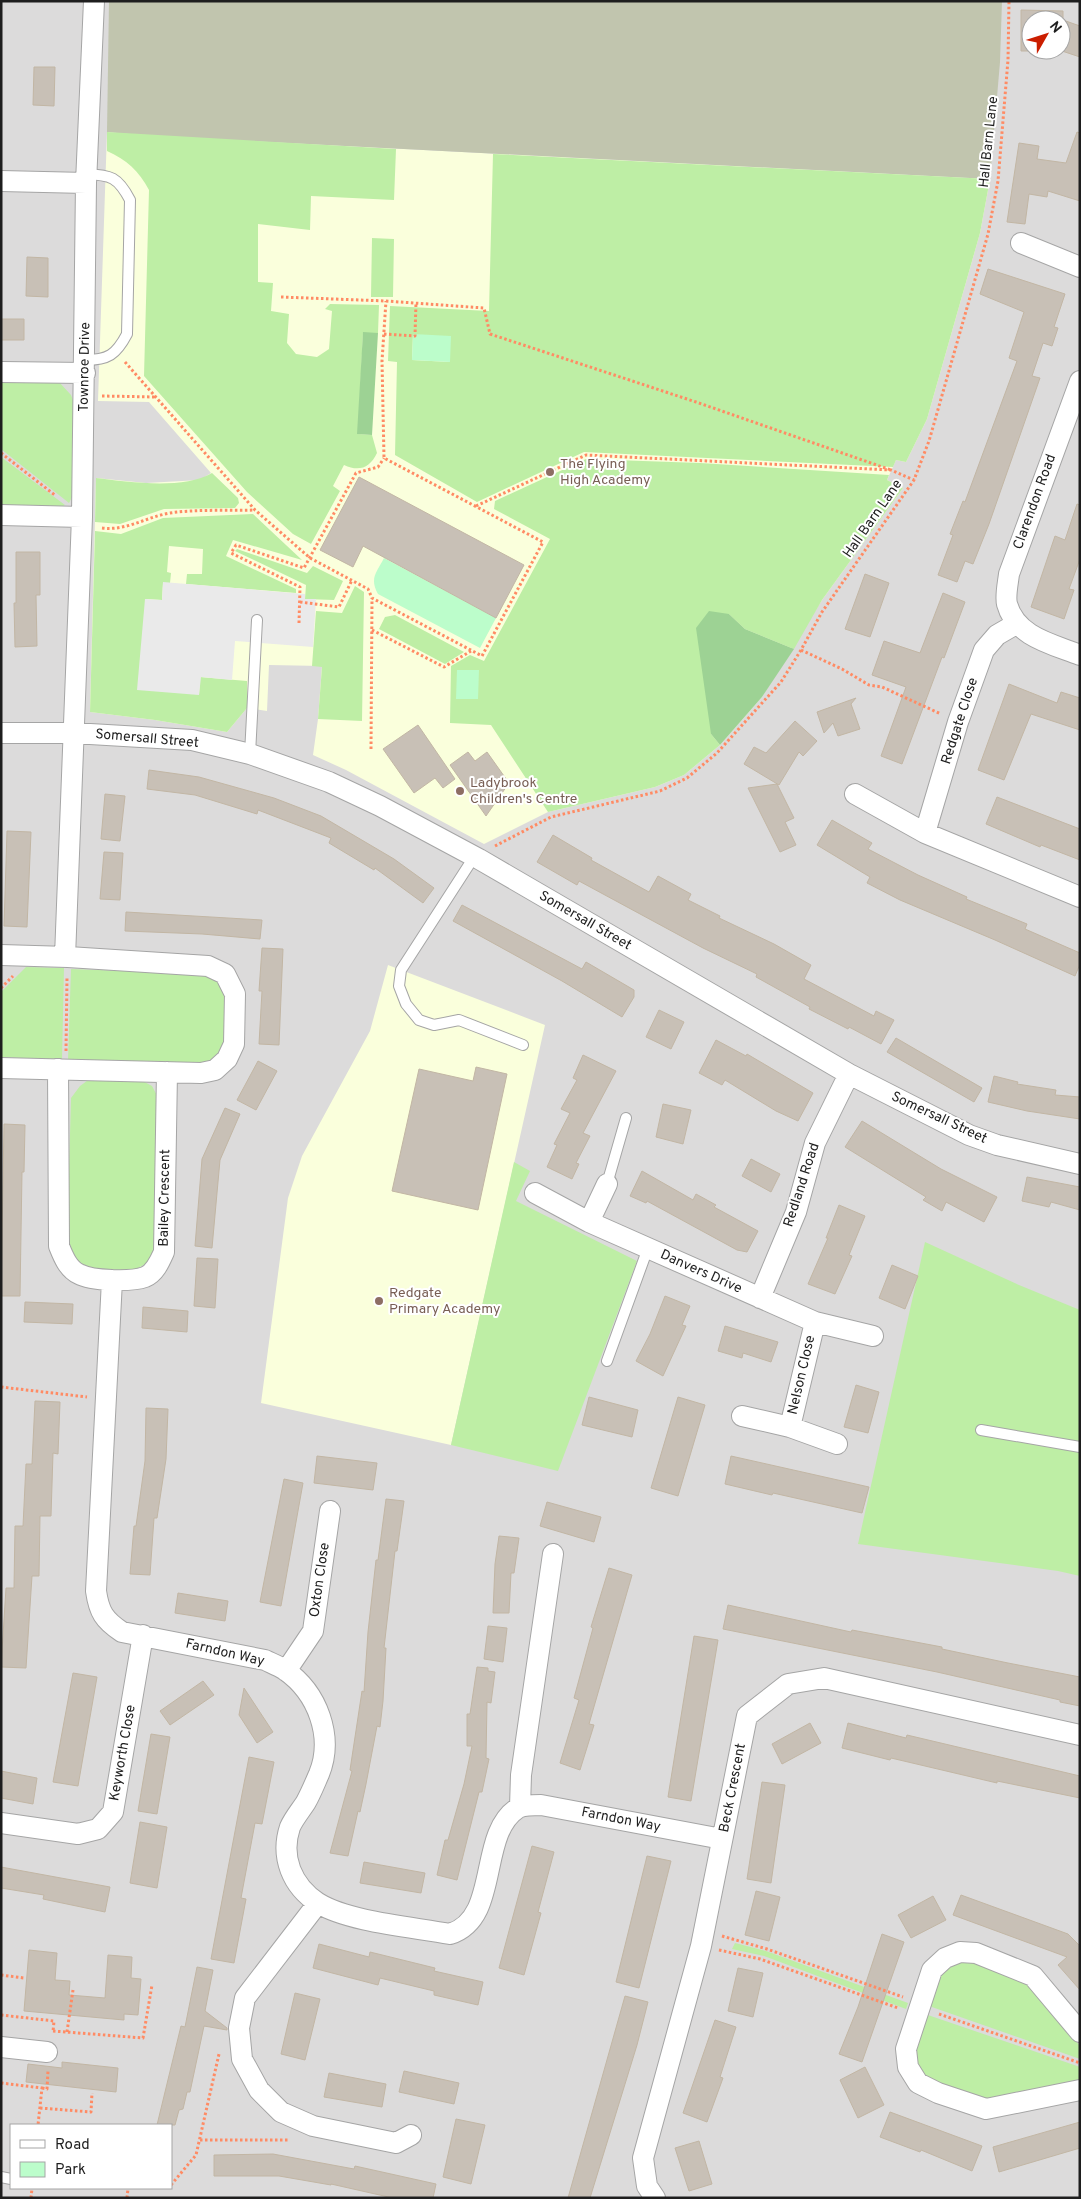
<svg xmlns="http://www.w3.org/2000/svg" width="1081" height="2199" font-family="Overpass,sans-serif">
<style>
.residential{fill:#dcdbdb;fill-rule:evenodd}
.education{fill:#faffdc}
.construction{fill:#c1c5ae}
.grass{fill:#beeea5;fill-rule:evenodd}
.forest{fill:#9dd294}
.park{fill:#bcfdcb}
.parking{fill:#eaeaea}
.building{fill:#c8c0b6;stroke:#c2b6a4;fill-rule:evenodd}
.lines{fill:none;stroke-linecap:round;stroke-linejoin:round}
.lane-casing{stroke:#a5a5a5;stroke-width:12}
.street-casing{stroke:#a5a5a5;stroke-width:22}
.path{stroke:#ff8b64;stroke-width:3;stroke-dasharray:2.5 2.5;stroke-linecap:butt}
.lane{stroke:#fff;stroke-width:10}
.street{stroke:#fff;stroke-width:20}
.education-dot{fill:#8d6e63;stroke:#fff;stroke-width:2}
.labels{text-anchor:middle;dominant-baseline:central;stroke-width:4;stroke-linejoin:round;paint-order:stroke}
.street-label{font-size:14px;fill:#1e1e1e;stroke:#fff}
.education-label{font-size:14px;fill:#785e54;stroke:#fff;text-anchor:start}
</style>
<rect width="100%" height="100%" fill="#f0ede3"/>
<path class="residential" d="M1,1H1080V2198H1ZM1031,20H1061V50H1031ZM11,2125H171V2188H11Z"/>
<path class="education" d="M107,132L151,136L990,179L980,233L927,419L906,462L896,460L887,480L903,488L822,600L762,697L720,745L684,775L655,787L548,812L484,844L346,770L313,755L318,719L322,666L269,665L267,711L247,708L227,732L155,720L90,712L96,478L146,483L200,480L211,473L149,402L98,401Z
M388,965L545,1025L451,1445L261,1403L288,1198L302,1156L370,1031Z"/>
<path class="construction" d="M109,1H1002L1000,62L990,179L151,136L107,132Z"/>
<path class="grass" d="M107,132L396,149L394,200L311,196L310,230L258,224V282L273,283L271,311L289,314L287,343L296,354L317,357L329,349L332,311L325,309L330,304L379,305L378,333H363L358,434L372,435L377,453C370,468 359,472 344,465L333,486L340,491L311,544L293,534L247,492L144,376L149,190C139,171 127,160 107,151Z
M493,154L990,179L980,233L927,419L906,462L896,460L893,467L584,452L477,502L395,455L397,362L388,361L390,306L489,311ZM413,334L450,362L412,360Z
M372,238L394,239L393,297H371Z
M1,379L59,382L71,395L76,408L74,493L69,503L1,449Z
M1,457L65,505L61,507L1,505Z
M586,459L700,463L889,475L887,480L903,488L822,600L794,649L745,629L729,614L711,734L720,745L684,775L655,787L548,812L491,725L450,723L451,666L470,655L484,661L550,539L494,509L495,501Z
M212,473L238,498L239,503L235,508L164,509L120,524L95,522L96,478C129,482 183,490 212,473Z
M253,514L302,560L233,540L226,556L296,589V593L186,584L187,574H202L203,549L169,546L167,572L171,573L170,583H163L162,600L145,599L199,695L200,677L247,681V708L227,732L155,720L90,712L95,531L121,534L163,518Z
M237,549L307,573L313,566L343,581L334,600L305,599L306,585L235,551Z
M355,586L364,592L362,721L318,719L322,667L312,666L316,611L342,613Z
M395,615L464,652L445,664L379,629L385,617Z
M26,967L64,968L62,1060L1,1057V992Z
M71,969L208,974C228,985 227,1001 226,1022C226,1043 225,1058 202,1065L68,1060Z
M91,1078L139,1079L152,1086L160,1101L156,1250L147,1263L133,1271L91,1268L76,1261L67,1242L71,1098L80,1086Z
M514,1162L530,1171L516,1201L637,1261L558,1471L451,1445Z
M925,1242L1019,1285L1080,1310V1576L1058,1571L858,1544Z
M735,1943L766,1951L908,2003L906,2009L764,1956L732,1949Z
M959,1961H974L1024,1980L1080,2046V2059L929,2006C936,1984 937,1973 959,1961Z
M925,2014L1080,2067V2082L984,2100L937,2083L926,2077L917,2068L915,2041Z"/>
<path class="forest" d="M363,332L378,333L372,435L357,434Z
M709,611L729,614L745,629L794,649L762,697L720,745L711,734L696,628Z"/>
<path class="park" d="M413,334L451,336L450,362L412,360Z
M384,558L496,618L480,648L378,594C369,578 377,572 384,558Z
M457,670H479L478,699H456Z"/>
<path class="parking" d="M163,582L305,594V599H316L313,647L235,641L232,680L201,677L199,695L137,690L145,599L162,600Z"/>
<path class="building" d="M1021,10L1063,11V20L1080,26V57L1062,51H1021ZM1031,20H1061V50H1031Z
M34,67H55L54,106L33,105Z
M1077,132L1080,133V201L1048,191L1047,197L1029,194L1025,224L1007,222L1019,143L1039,146L1037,159L1066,163Z
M27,257L48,258V297L26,296Z
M988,269L1065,294L1054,327L1058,328L1052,346L1043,343L1032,376L1040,378L989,524L973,564L965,561L957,582L938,575L953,535L950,534L963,501L965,502L1017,361L1009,358L1024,312L980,294Z
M1,319H24V340H1Z
M359,477L524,565L496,618L363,546L353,567L320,550Z
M1077,504L1080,505V559L1069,589L1074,590L1064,619L1031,607L1055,536L1065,540Z
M16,552H40V595H36L37,646L15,647L14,603H16Z
M865,574L889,583L870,637L845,629Z
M943,593L965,602L944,658L942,657L902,764L881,756L906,687L872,675L884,641L920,653Z
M1009,684L1057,703L1061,692L1080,698V730L1031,714L1004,780L978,770Z
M856,698L851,704L860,729L838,736L833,723L824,733L817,712Z
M795,721L817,741L803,756L799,752L779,785L744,764L754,747L766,753Z
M418,725L455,779L443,788L435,778L414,793L383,749Z
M468,752L475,761L487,752L509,783L486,816L450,765Z
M149,770L199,777L274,798L321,816L394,859L434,888L423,903L375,868L374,870L329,843L331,838L258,810L257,814L195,795L147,789Z
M777,784L794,818L785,822L796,845L780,852L748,788Z
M105,794L125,796L120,841L101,839Z
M997,797L1080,829V860L1041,845L1040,847L986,824Z
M832,820L872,843L868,849L918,875L967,897L966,899L1027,924L1025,929L1080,953V964L1075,976L995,940L900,900L867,883L870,877L817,845Z
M7,831L31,832L27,927L4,926Z
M553,835L592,858L591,860L649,892L658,876L691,894L688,900L720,916L719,918L774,944L811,965L804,979L874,1016L876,1011L894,1020L881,1044L849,1027L848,1029L809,1009L810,1007L756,977L757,974L703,948L579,881L577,885L537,862Z
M104,852L123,853L120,900L100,899Z
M462,905L582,969L586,962L634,990V997L622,1017L562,981L453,921Z
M126,912L262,920L260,939L202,934L125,931Z
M262,948L283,949L279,1045L259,1044L262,991H259Z
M659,1010L684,1022L671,1049L646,1037Z
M896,1038L982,1088L974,1102L887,1052Z
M716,1040L746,1056L747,1054L813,1093L798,1121L776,1111L725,1080L722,1085L699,1073Z
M583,1055L616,1071L583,1133L590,1136L576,1163L579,1164L572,1179L547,1167L557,1145L554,1144L570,1113L561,1109L577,1080L573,1078Z
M258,1061L277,1071L256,1110L237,1100Z
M476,1067L507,1074L478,1210L392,1191L419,1069L473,1081Z
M994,1076L1018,1082L1017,1084L1056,1090L1055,1095L1080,1097V1119L1027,1111L988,1102Z
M663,1104L691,1110L683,1144L656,1137Z
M225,1108L240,1114L220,1160L212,1248L195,1246L202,1159Z
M862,1121L941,1169L997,1197L984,1222L946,1202L942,1211L923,1200L926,1197L845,1147Z
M4,1124L25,1125L24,1172H22L20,1296H1Z
M751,1159L780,1174L771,1192L742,1176Z
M642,1171L693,1200L696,1194L716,1205L714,1207L758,1231L747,1252L737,1250L647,1201L646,1203L630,1196Z
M1027,1177L1080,1187V1210L1051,1202L1049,1207L1022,1201Z
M839,1205L865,1216L849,1255L852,1256L835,1294L808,1284L828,1238H826Z
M197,1258L218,1259L215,1308L194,1306Z
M892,1265L918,1276L905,1309L879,1298Z
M665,1296L690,1306L682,1325L686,1326L663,1376L636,1361L650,1334Z
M25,1302L73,1304L72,1324L24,1322Z
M143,1307L188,1311L187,1332L142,1328Z
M725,1326L778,1342L771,1362L743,1353L742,1358L718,1351Z
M856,1385L879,1392L868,1433L844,1427Z
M589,1397L638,1410L632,1437L582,1425Z
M678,1397L705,1405L678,1496L651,1488Z
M35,1401L60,1402L58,1454L53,1453L51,1516H40L39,1576H32L26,1668L1,1667L6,1588H14L15,1526H23L26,1464H32Z
M146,1408L168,1409L166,1459L157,1518H154L150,1575L130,1574L134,1526H136L145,1461Z
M317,1456L377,1463L373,1490L314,1483Z
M731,1456L869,1487L862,1513L773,1493L772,1495L725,1484Z
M284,1479L303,1483L281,1606L260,1602Z
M386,1499L404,1501L397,1551H395L384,1648H386L383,1701L380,1727L377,1726L366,1784L360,1812L358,1811L348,1856L330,1853L352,1771L350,1770L362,1691L364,1692L368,1632L376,1560H378Z
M547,1502L601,1517L594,1542L540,1526Z
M499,1536L519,1538L514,1573H511L509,1613H493L495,1564Z
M609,1568L632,1575L589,1724L594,1725L580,1770L560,1763L579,1700L574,1698L593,1628L591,1627Z
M178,1593L228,1601L225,1621L175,1613Z
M728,1605L851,1632L852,1630L942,1647V1649L1008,1663L1080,1677V1706L1060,1702V1700L937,1672L723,1629Z
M488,1626L507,1628L503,1662L484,1659Z
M694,1636L718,1640L691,1801L668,1797Z
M477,1667L488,1668V1671L495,1672L491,1703L487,1702L486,1758L489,1759L482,1792H479L457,1880L437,1875L445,1840H448L464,1784L472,1746H467V1714H470Z
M73,1673L97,1677L78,1786L53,1782Z
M203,1681L214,1695L170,1725L160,1711Z
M244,1688L273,1732L257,1743L239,1715Z
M810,1723L821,1743L782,1764L772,1744Z
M848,1723L906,1738L907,1735L1080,1776V1798L997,1781V1783L891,1758L890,1760L842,1748Z
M151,1734L170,1737L157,1814L138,1811Z
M249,1757L274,1762L262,1824L255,1823L241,1898L246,1899L234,1963L211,1959Z
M1,1771L37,1778L33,1804L1,1798Z
M762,1782L785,1785L771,1883L747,1879Z
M140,1822L167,1827L157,1888L130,1883Z
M532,1846L554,1852L538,1912L541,1913L524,1975L499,1968Z
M647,1856L671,1861L639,1988L616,1982Z
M364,1862L425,1873L421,1893L360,1883Z
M1,1867L110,1887L105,1912L43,1899L44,1895L1,1888Z
M756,1891L780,1897L769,1941L745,1935Z
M961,1895L1068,1934L1080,1946V1990L1058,1965L1067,1957L953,1915Z
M933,1896L946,1920L911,1938L898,1915Z
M882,1934L904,1942L862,2062L839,2054L858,2007Z
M319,1944L369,1957L370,1952L435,1968L434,1971L483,1982L478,2005L434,1995V1991L380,1978L378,1985L313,1968Z
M29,1950L57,1953L55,1980L70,1981L69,1995L105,1998L108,1955L132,1957L131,1978L141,1979L138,2015L124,2014V2020L24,2011Z
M197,1967L213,1970L205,2011L227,2028V2030L204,2026L190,2092H187L183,2109L179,2110L175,2125H157L181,2026L185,2027Z
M738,1968L763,1973L753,2017L728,2011Z
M295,1993L320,1999L305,2060L281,2054Z
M625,1996L648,2002L637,2045L590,2198H568Z
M715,2020L736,2027L720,2077L723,2078L707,2122L683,2113Z
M62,2062L118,2068L116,2092L26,2082L28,2064L62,2068Z
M865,2067L884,2105L858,2118L840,2080Z
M404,2071L459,2083L454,2104L399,2092Z
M329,2073L386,2084L382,2107L324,2097Z
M890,2112L982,2146L972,2171L921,2150L920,2152L880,2137Z
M456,2119L485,2125L471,2184L443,2177Z
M1080,2122V2148L999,2172L993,2147Z
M699,2141L712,2184L689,2191L675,2148Z
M273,2154L354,2169L355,2166L436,2184L433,2198H393L331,2184V2185L279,2176H214V2155Z"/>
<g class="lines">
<defs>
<path id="lane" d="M85,360C108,360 116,355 127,334L130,200C118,177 111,175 86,174
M250,754L257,620
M474,857L401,970L399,986L406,1004L419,1020L434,1025L459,1020L523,1045
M607,1184L626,1118
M607,1361L648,1248
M981,1430L1080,1447
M1,2177L11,2179"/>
<path id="street" d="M1,181L86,183
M1021,243L1080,267
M1,372L85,373
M1080,381L1009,574C1008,583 1005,596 1007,604C1016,637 1052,644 1080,655
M1,515L82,517
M1,733H73L192,740L250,754L329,782L380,806L479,859L849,1074L969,1135L997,1145L1080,1164
M855,794L925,833L1080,897
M925,833L958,722L984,650L997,635L1016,624
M1,955L68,957L208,966L225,974L235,994L234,1044L227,1059L215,1070L201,1073L1,1068
M65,957L82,517L86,183L94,1
M58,1069L59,1246C63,1256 68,1269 79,1274C92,1281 131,1282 145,1277C155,1273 160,1261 164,1252L167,1072
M535,1193L589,1222L815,1322L873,1336
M589,1222L607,1184
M112,1280L96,1591C99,1612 104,1620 122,1632L265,1660C271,1663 279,1666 285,1670C318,1693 334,1737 319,1774C315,1783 311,1793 306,1802C301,1810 294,1818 290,1827C280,1857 292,1886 318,1903C349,1922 413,1927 450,1934C501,1918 477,1834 518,1808C524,1805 534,1805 541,1805L722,1839
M760,1298L796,1212L815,1143L849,1074
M742,1416L790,1427L837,1444
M790,1427L815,1322
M286,1671L313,1631L330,1511
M520,1807L521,1775L553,1554
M1,1823L78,1834L98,1829L113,1812L143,1635
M318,1903L245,1998L239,2028L242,2059L259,2090L281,2112L313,2126L396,2143L411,2135
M1080,2032L1033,1976L976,1953L960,1952L945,1958L932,1970L906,2049L908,2067L918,2083L938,2093L986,2109L1080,2090
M1,2047L47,2052
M655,2198L647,2186L643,2158L701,1946L747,1716L788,1684L824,1678L1080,1735"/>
</defs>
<use href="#lane" class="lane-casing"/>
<use href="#street" class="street-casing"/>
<path class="path" d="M281,297L386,301L484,308L490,334L696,402L891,470
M384,334L415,336L416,302
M125,362L255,510L310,558L368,589L372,598L482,656L543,542L384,458L382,361L386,301
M102,396L156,397
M1,453L56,496
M476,506L586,455L891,470L914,480
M102,528C127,531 146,517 170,513C197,509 227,511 255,510
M300,602L339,607L352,580
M299,623L300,587L231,553L236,545L304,568L356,473L378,467L384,458
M372,630L444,667L471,651
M801,650L842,669L869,685L882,687L941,714
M371,749L372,598
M495,846L551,817L660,791L687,778L717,753L781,682L801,650L822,612L914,480L929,441L988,234L998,181L1008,60L1009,1
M1,988L13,976
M66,1051L67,977
M1,1387L87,1397
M722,1936L767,1949L903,1997
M719,1950L760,1959L898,2008
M1,1975L24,1978
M939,2014L1080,2063
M1,2015L54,2021L53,2032
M53,2031L143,2038L152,1985
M67,2032L73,1990
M1,2083L42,2088L38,2125
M42,2088L47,2089L48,2071
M40,2108L91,2112L92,2093
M200,2140H290
M171,2185L196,2155L219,2054
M31,2198L32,2188
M127,2198L128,2188"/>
<use href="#lane" class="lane"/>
<use href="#street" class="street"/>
</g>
<g class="education-dot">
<circle cx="550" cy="472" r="5"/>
<circle cx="460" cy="791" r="5"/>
<circle cx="379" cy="1301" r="5"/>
</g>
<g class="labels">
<g class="street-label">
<text transform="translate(989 142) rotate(-84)">Hall Barn Lane</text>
<text transform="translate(85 367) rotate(-89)">Townroe Drive</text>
<text transform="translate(1035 502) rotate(-70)">Clarendon Road</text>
<text transform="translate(873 519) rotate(-55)">Hall Barn Lane</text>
<text transform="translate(960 721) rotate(-72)">Redgate Close</text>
<text transform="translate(147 739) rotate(5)">Somersall Street</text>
<text transform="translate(585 921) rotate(30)">Somersall Street</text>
<text transform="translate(939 1118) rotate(25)">Somersall Street</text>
<text transform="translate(802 1185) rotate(-72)">Redland Road</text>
<text transform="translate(165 1198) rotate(-89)">Bailey Crescent</text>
<text transform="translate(701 1272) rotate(24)">Danvers Drive</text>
<text transform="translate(802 1375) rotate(-77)">Nelson Close</text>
<text transform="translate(320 1580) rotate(-82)">Oxton Close</text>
<text transform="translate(225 1653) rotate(13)">Farndon Way</text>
<text transform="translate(123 1753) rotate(-80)">Keyworth Close</text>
<text transform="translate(733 1788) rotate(-79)">Beck Crescent</text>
<text transform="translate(621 1820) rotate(11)">Farndon Way</text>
</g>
<g class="education-label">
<text x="560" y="464">The Flying<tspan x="560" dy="16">High Academy</tspan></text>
<text x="470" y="783">Ladybrook<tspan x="470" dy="16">Children's Centre</tspan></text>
<text x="389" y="1293">Redgate<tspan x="389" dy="16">Primary Academy</tspan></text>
</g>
</g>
<rect width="1081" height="2199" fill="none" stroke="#1e1e1e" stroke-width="5"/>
<rect x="10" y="2124" width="162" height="65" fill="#ffffff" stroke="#a5a5a5"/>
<rect x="20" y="2140" width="25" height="8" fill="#ffffff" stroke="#a5a5a5"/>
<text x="55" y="2149" font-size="15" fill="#1e1e1e">Road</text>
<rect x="20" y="2162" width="25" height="15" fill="#bcfdcb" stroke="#a5a5a5"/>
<text x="55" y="2174" font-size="15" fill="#1e1e1e">Park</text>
<g transform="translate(1046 35) rotate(51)"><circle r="24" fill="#ffffff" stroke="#a5a5a5"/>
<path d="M0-4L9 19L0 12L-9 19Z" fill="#cb1e00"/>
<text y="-8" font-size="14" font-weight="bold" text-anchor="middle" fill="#1e1e1e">N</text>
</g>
</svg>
